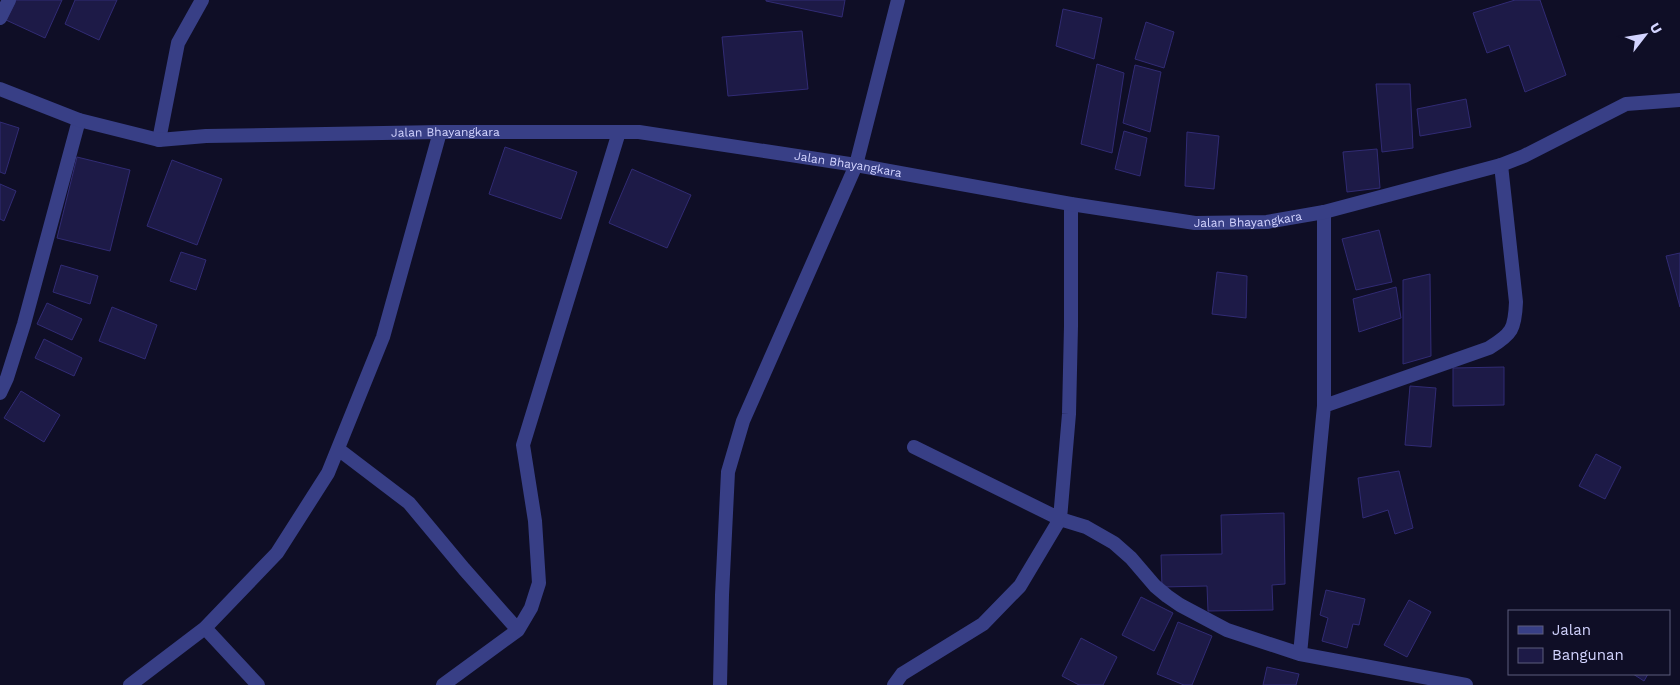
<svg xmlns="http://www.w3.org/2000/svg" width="1680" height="685" font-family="'Work Sans',sans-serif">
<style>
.building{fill:#1d1a47;stroke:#312b74}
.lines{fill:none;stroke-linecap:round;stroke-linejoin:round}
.minor{stroke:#383f86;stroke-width:14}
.tertiary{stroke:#383f86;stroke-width:14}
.labels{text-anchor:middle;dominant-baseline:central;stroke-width:4.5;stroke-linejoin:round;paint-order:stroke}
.street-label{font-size:12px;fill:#d3d4ff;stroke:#0f0e26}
</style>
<rect width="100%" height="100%" fill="#0f0e26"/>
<path class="building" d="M16,0H62L45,38L6,20Z
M75,0H117L99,40L65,24Z
M766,0H845L842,17L766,1Z
M1515,0H1540L1566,75L1525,92L1509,45L1487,53L1473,13Z
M1063,9L1102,18L1094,59L1056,46Z
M1146,22L1174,32L1164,68L1135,59Z
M802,31L808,89L728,96L722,37Z
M1097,64L1124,73L1112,153L1081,144Z
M1135,65L1161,72L1150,132L1123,123Z
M1376,84H1410L1413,148L1382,152Z
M1466,99L1471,127L1420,136L1417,109Z
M0,122L19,128L5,174L0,172Z
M1124,131L1147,138L1140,176L1115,169Z
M1187,132L1219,136L1214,189L1185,186Z
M505,147L577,172L561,219L489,194Z
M1377,149L1380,188L1347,192L1343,152Z
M77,157L130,170L110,251L57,238Z
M172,160L222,179L197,245L147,226Z
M632,169L691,195L667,248L609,223Z
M0,184L16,191L4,221L0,219Z
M1379,230L1392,282L1356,290L1342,239Z
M181,252L206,260L196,290L170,281Z
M1680,253V307L1666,256Z
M61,265L98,276L90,304L53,292Z
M1217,272L1247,276L1246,318L1212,314Z
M1430,274L1431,356L1403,364V280Z
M1396,287L1401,318L1359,332L1353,299Z
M47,303L82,319L72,340L37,324Z
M112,307L157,325L145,359L99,341Z
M44,339L82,358L74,376L35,358Z
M1504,367V405L1453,406V368Z
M1410,386L1436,388L1431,447L1405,445Z
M21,391L60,415L44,442L4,418Z
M1596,454L1621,467L1605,499L1579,486Z
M1399,471L1413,528L1395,534L1388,510L1363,518L1358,478Z
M1284,513L1285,584L1272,585L1273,610L1208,611L1207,586L1162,587L1161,555L1222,554L1221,515Z
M1326,590L1365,599L1359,625L1353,624L1347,648L1322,641L1328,618L1320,615Z
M1141,597L1173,613L1154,651L1122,635Z
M1409,600L1431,612L1407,657L1384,645Z
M1178,622L1212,636L1192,685H1184L1157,674Z
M1081,638L1117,657L1103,685H1079L1062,676Z
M1267,667L1299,674L1296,685H1263Z
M1633,674H1648L1644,681Z"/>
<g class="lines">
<path class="minor" d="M0,18L9,0
M159,140L178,43L202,0
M0,393L7,378L24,324L79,120
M1324,406L1489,348C1512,334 1515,329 1516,302L1501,165
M914,447L1060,519L1086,527L1114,543L1131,558L1155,586L1167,596L1180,605L1227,630L1300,654L1466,685
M338,449L409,503L464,569L518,630
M205,628L258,685
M1300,654L1324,406V212
M130,685L205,628L277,553L328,473L383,337L440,132
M443,685L518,630L531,608L539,583L535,521L523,445L619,132
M720,685L722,595L728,472L743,421L856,165L898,0
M894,685L902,674L983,624L1020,586L1060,519L1069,414L1071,326V204"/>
<path class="tertiary" id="s1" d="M0,89L79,120L159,140L206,136L440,132H639L856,165L1071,204L1195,223L1267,222L1324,212L1501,165L1524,156L1626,104L1680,100"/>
</g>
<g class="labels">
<g class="street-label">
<text stroke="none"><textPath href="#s1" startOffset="454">Jalan Bhayangkara</textPath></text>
<text stroke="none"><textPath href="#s1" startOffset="859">Jalan Bhayangkara</textPath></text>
<text stroke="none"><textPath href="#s1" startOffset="1264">Jalan Bhayangkara</textPath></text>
</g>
</g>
<rect x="1508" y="610" width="162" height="65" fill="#0f0e26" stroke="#5d5d7d"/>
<rect x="1518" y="626" width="25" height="8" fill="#383f86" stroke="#5d5d7d"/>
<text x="1552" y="635" font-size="15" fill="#d3d4ff">Jalan</text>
<rect x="1518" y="648" width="25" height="15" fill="#1d1a47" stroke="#5d5d7d"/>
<text x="1552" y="660" font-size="15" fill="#d3d4ff">Bangunan</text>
<g transform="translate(1645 35) rotate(59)" stroke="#0f0e26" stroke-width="4" paint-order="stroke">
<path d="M0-4L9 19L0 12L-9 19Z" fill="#d3d4ff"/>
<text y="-8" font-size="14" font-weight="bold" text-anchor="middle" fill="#d3d4ff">U</text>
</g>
</svg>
